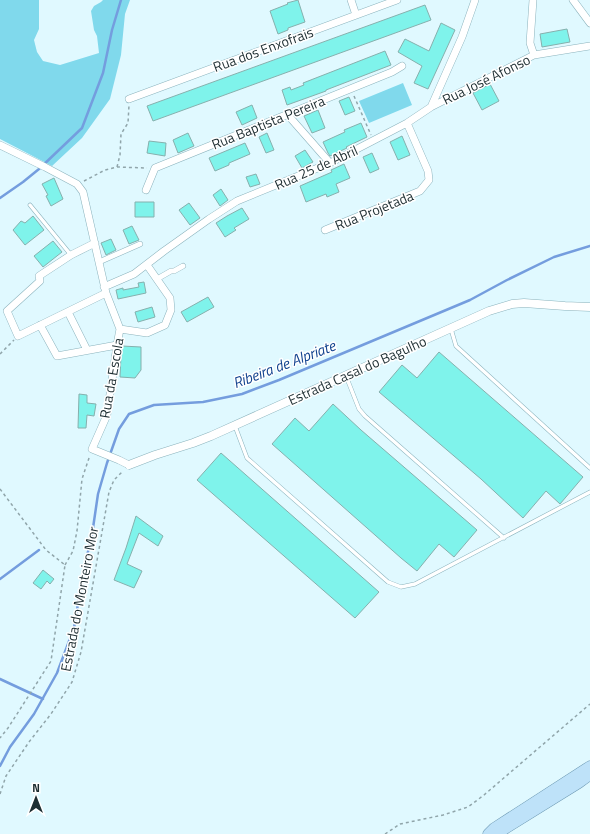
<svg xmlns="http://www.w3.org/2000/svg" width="590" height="834" font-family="'Titillium Web',sans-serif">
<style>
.green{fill:#80d9ec}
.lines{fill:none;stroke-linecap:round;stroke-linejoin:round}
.stream{stroke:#749dde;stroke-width:2.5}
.building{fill:#7ff3eb;stroke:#86b0ad}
.service-casing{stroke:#8bb3bd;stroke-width:4.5}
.pedestrian-casing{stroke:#8bb3bd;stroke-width:6}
.minor-casing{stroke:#8bb3bd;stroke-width:8}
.tertiary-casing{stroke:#8bb3bd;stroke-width:9}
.primary-casing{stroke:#6a96b0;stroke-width:11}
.path{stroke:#90a5aa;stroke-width:1.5;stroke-dasharray:3 3;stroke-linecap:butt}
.service{stroke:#fff;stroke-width:3.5}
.pedestrian{stroke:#fff;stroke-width:5}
.minor{stroke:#fff;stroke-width:7}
.tertiary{stroke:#fff;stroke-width:8}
.primary{stroke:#bee2f9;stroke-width:10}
.labels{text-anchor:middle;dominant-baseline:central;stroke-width:3;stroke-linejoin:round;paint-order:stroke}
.street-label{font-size:14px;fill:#1d2d31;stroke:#fff}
.water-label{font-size:15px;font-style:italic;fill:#12438f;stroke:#fff}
</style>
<rect width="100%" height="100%" fill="#e0f9ff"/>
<path class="green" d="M0,0H39V29L34,40L37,52L43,61L60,65L99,53L97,36L94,30L91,11L94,6L101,2L103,0H130L125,14L121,55L110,99L82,138L52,166L0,139Z
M403,83L412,105L369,123L359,101Z"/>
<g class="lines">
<path class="stream" d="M0,198L23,182L39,169L82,128L103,73L112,30L121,0
M0,579L39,550
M0,679L43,699
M0,766L10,747L34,714L57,673L74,628L82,580L93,528L98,494L107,463L119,429L129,414L154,405L203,402L242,394L279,380L470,300L507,280L554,257L590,246"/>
</g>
<path class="building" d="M298,0L305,22L288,28V30L278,34L270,11L288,4L287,3Z
M425,5L431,20L153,121L147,106Z
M441,23L455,30L428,89L414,83L422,66L398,52L405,39L429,51Z
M567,29L570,42L542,47L540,34Z
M385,51L391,65L326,90V91L287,105L282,90L290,87L291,90L304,85L303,83Z
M490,84L499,101L482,110L473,93Z
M349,97L355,111L345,115L339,101Z
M252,105L257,118L242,125L236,112Z
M318,110L325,128L312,133L304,116Z
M361,123L367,137L346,147L347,148L330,156L328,153L323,142L345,132L344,130Z
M188,133L194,146L178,153L173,140Z
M267,133L274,150L266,153L259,137Z
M402,136L410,155L398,160L390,142Z
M149,141L166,143L165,156L147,153Z
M245,143L250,154L229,163V165L215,171L209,158Z
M305,150L313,162L302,168L295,156Z
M372,153L379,169L370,173L363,157Z
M344,164L350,178L336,184L339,192L327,197L326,194L306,202L300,186L332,172L331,170Z
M256,174L260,184L250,187L246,177Z
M54,178L63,199L51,206L46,196L48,195L42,184Z
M221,189L228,200L220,206L213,195Z
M135,202H154V217H135Z
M189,203L200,218L190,225L179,210Z
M242,208L249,219L234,228L236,230L225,237L216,223L227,216Z
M33,216L44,230L25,245L13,230L21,221L25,223Z
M132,226L139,240L129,244L123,230Z
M111,239L116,250L106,255L101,243Z
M53,241L62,252L43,267L34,256Z
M144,282L146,293L118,299L116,290L123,288V290L139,287L138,283Z
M208,297L214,307L187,322L181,312Z
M152,307L155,317L138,322L135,312Z
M122,346L141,347V370L135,378L120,377L121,355Z
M439,352L583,477L560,504L546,491L523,518L481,479L379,392L402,365L417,378Z
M79,394L87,395V403L96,404L94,416L87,415L86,428H78Z
M333,404L361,430L477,530L454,557L439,544L417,571L401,558L272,444L295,418L309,431Z
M221,453L379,592L355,618L197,480Z
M136,516L163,536L158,546L139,533L127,564L142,571L134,588L114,580L126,548Z
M43,570L54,579L50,584L47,581L41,589L33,583Z"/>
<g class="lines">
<defs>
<path id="service" d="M30,205L71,255
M451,329L456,346L590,468
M346,376L359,409L365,416L504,538
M235,426L247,458L388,582L401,587L415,584L590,492"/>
<path id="pedestrian" d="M99,262L140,244
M157,279L171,271H174L183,266"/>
<path id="minor" d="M351,0L356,15
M533,0L530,43L534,55
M573,0L590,23
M129,99L397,0
M431,107L534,55L590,46
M287,114L330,163
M0,145L45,167L77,184L83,192L106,293L120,329
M146,190L155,168L392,72L402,66
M325,230L420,191L429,180L428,171L407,123
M95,243L71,255L39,276L40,281L7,311L18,336L106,293
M104,287L134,274L164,251L209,219L237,201L330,163L407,123L431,107L462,37L475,0
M68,312L87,350
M40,325L57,356L117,345
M120,329L117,345L107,415L92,449L119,460L129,465
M120,329L147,333L165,325L171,310L170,298L147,265"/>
<path id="tertiary" d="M129,465L155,455L193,443L211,436L489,311L512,304L524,303L565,306L590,307"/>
<path id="primary" d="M488,834L494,828L590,766
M498,834L505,829L579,783L590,775"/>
</defs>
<use href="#service" class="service-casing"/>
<use href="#pedestrian" class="pedestrian-casing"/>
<use href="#minor" class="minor-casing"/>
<use href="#tertiary" class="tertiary-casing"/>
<use href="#primary" class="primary-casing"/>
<path class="path" d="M354,96L371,135
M117,167L120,155L121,134L128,123L129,105
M84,181L105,170L117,167L147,168
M0,354L14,340
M0,489L46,550L65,565L51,661L8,728L0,738
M65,565L73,551L77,531L82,479L90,455
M0,794L6,776L29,742L51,714L72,682L81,652L109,492L114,480L123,471
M385,834L400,824L443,815L468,807L484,795L590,704"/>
<use href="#service" class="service"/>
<use href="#pedestrian" class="pedestrian"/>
<use href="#minor" class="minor"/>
<use href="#tertiary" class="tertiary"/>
<use href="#primary" class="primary"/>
</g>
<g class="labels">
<g class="street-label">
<text transform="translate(263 49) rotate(-20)">Rua dos Enxofrais</text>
<text transform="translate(486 79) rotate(-26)">Rua José Afonso</text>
<text transform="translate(268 122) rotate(-22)">Rua Baptista Pereira</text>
<text transform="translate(316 167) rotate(-24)">Rua 25 de Abril</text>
<text transform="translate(374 210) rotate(-22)">Rua Projetada</text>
<text transform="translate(357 370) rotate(-24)">Estrada Casal do Bagulho</text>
<text transform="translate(111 378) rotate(-80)">Rua da Escola</text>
<text transform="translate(79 599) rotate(-79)">Estrada do Monteiro Mor</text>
</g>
<g class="water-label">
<text transform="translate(284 364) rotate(-21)">Ribeira de Alpriate</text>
</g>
</g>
<g transform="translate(36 798)" stroke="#ffffff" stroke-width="3" paint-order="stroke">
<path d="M0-3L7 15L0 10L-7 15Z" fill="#1d2d31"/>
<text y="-6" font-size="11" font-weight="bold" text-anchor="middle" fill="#1d2d31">N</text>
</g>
</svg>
